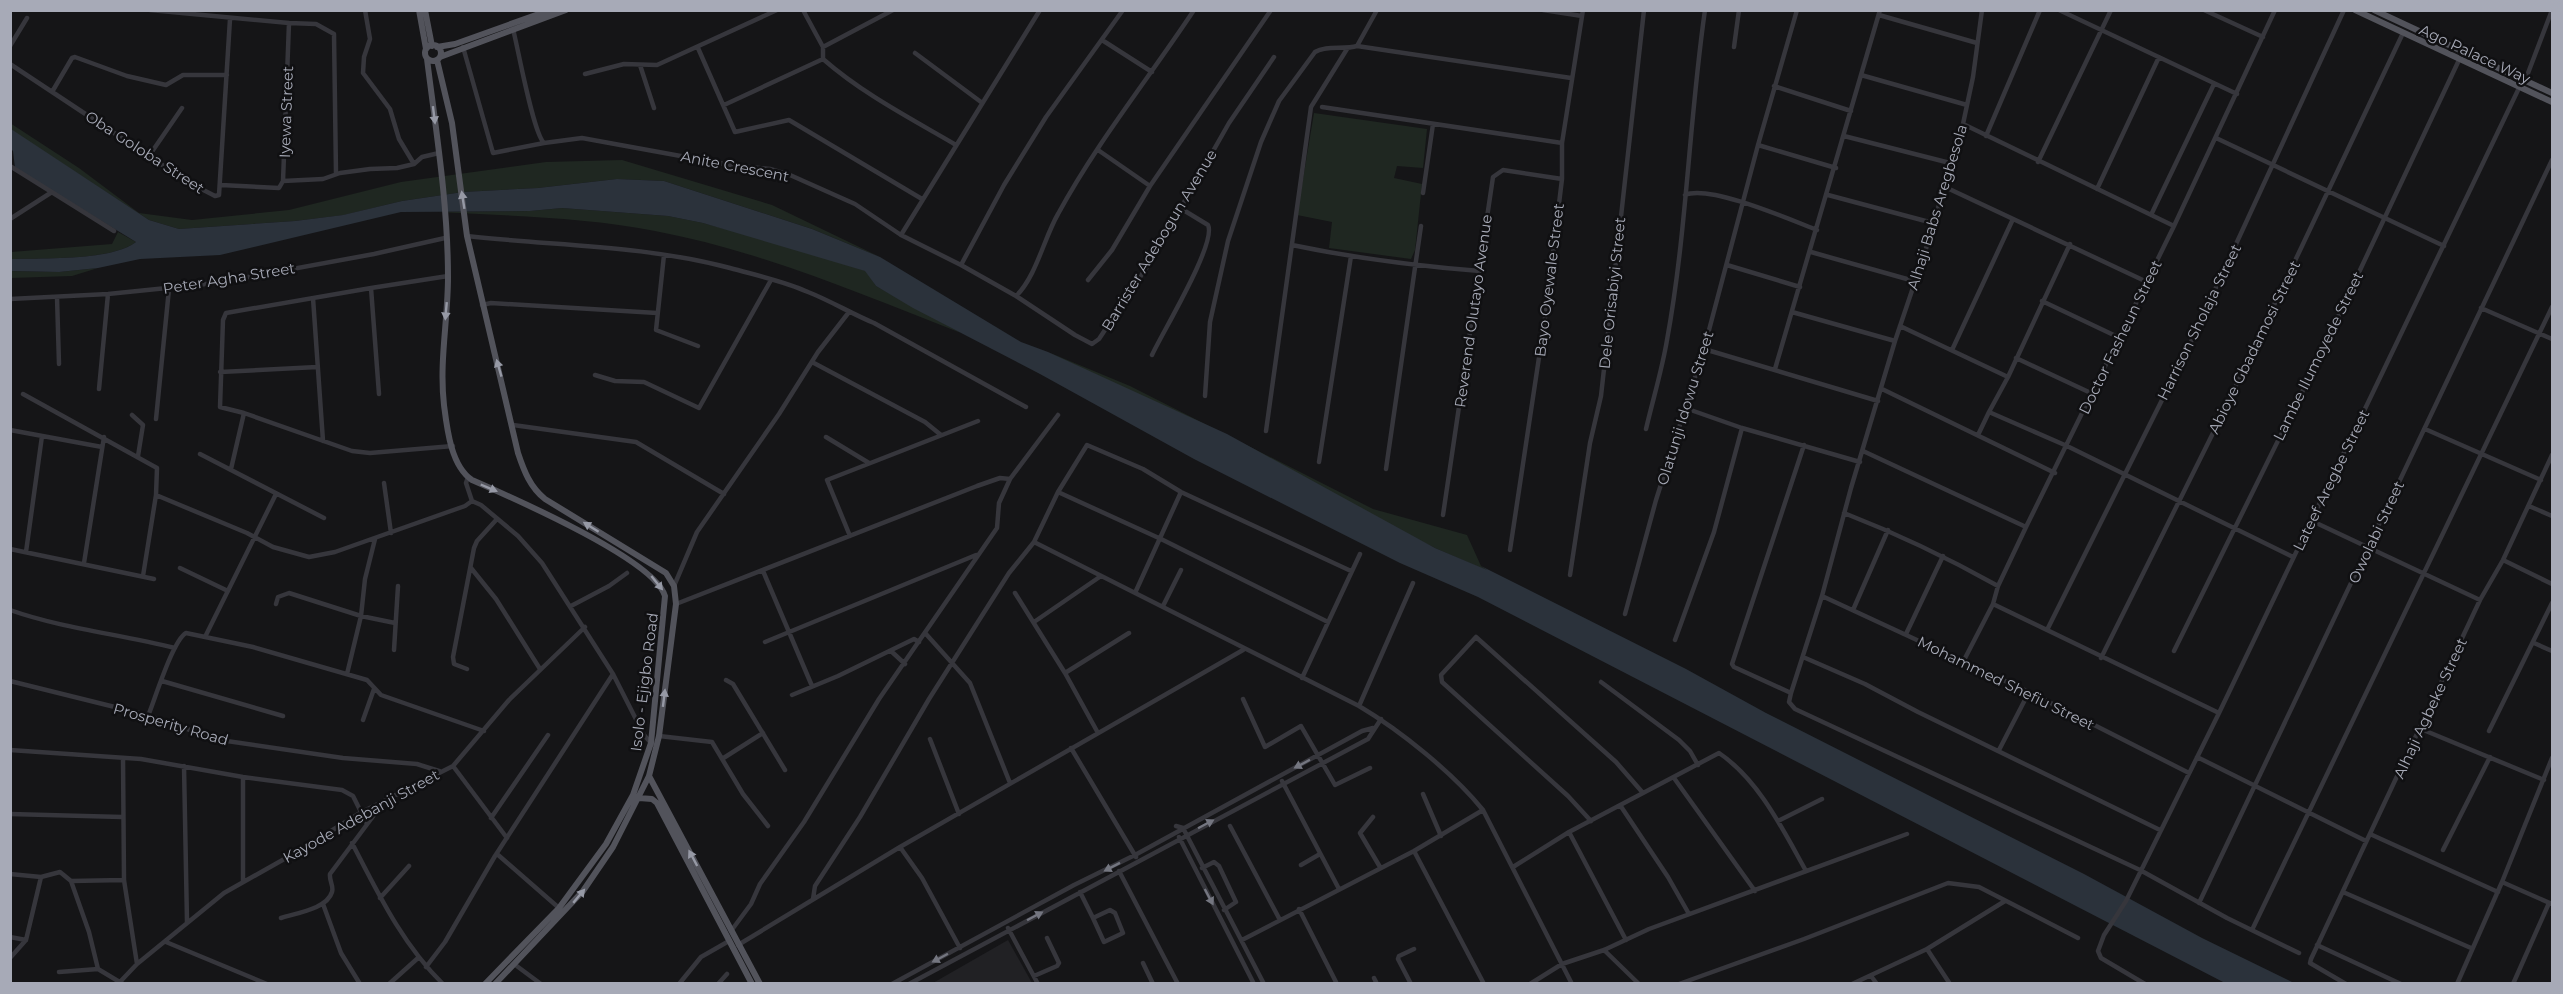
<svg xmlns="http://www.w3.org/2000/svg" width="2563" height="994" font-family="Montserrat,sans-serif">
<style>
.built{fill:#212124}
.green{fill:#1f2721}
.water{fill:#2b323b}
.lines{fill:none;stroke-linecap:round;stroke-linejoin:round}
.minor{stroke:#36363c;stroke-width:4.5}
.major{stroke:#52535b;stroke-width:6}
.oneway{fill:#9699a5}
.oneway2{fill:#747680}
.labels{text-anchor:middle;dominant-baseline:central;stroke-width:5;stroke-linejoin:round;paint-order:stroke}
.street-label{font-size:15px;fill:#a7aab7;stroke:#101012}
</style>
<rect width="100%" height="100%" fill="#151517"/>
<path class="built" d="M1008,940L1032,983H933Z"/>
<path class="green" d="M1314,113L1427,129L1423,168L1397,166L1394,178L1422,184L1415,250L1411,259L1329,248L1332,222L1297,215Z
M10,123L79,168L139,213L192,220L289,210L401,182L546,162L622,160L772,205L880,257L812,229L664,181L617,179L538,188L463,192L402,201L344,215L295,221L179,229L149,220L11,130Z
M562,208L668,216L703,223L784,245L866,271L876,286L961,333C861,294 761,251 655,231C584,217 509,216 438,212L530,211Z
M118,232L136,242C111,261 43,258 11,259V252L112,244Z
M98,268L72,276L11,278L10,271L59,272Z
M1048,352L1130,386L1373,509L1467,535L1481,566L1492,573L1435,548Z"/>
<path class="water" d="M11,129L149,220L179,229L295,221L343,215L402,201L463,192L538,188L617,179L664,181L812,229L880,257L1021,342L1048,352L1227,434L1435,548L1487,570L1481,566L1686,669L1766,713L2084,874L2202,938L2294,983H2225L1478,597L1400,563L1194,459L1040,374L913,308L876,286L865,271L703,223L668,216L562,208L530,211L401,212L220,255L140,259L98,268L59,272L11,271V259C43,258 111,261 136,242L15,168L13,151L11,149Z"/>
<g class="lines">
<path class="minor" d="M150,10L289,23L283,181L323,179L340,173L370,169L397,168L414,164L422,157L439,153
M365,10L370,39L364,57L363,73L390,109L399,139L414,164
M803,10L823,47V59C863,94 910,118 956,145
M1543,10L1582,16
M2059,10L2237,94
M2204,10L2263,37
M1879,15L1977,43
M289,23L316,24L334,34L336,174
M513,29C518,48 533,133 544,143L582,138L730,165L770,169L790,175L855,204L901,235L961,265L1016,296L1075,335L1092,344L1099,339L1150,262L1229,123L1274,57
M1102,40L1152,72
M10,46L27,18
M1357,46L1571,78
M463,47L493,153L544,143
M823,47L893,10
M1734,47L1739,10
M698,48L735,132L789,120L922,199
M915,53L981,102
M10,64L188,182L215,196L219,195L230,19
M640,65L654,108
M585,74L624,64L657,65L777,10
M1861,75L1967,105
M2525,81L2552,10
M1774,86L1851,111
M52,92L72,58L75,57L127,76L166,85L183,75H227
M724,105L823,59
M1322,107L1562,143
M1963,124L2174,226
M1844,136L1950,163
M1986,136L2040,10
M2216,138L2444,246
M1758,145L1836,168
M149,156L182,108
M2038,162L2111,10
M10,166L114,231
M221,185L279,188L283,181
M1150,186L1271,10
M1945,187L2147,282
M2097,189L2159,57
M1423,193L1433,124
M1685,195C1709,184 1791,220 1817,230
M1828,195L1933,223
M2151,215L2214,84
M10,219L52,192
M901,235L1040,10
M467,236C555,246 644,245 730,268C755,275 784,281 808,292C831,301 852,314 874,323L1026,407
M2070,244L2008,377L1989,412L2067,446L2293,557
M1292,245C1354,258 1416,266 1480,271
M1811,252L1914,281
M664,255L656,330L698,346
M961,265L1004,185L1046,117L1123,10
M1727,265L1800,287
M1088,280L1112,250L1150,186L1098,150
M371,288L226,313L223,320L220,407L244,413L352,451L370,453L453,446
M1016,296C1036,277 1044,238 1058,214C1097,142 1149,78 1194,10
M57,297L59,364
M313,298L323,441
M10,299L108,294L216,283L374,254L445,238
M2042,301L2120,338
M482,305L491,303L657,313
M2481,308L2552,339
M1792,312L1895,341
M1900,326L2008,377
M1704,349L1878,401
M1952,350L2013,219
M1152,355C1162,333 1217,243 1208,225L1180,208
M2016,358L2093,394
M812,362L925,422L941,435
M1775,369L1880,10
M220,372L317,367
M595,375L615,381L644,382L699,408L771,280
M99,389L108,294
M1882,389L2055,473
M23,394L157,468L156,495L143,576
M379,394L371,288L448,276
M1205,396L1210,322L1228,241L1261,142L1279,101L1315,52C1326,45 1344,50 1357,46L1377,10
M1685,408L1742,428L1860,462
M132,415L143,425L138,456
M156,419L169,289
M513,425L636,442L724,494
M1646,429C1653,399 1662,370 1667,340C1687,231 1689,120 1705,10
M2425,429L2541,480
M10,430L102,447
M1266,431L1311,107L1347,49
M1978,435L1989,412
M826,437L869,463
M1804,445L1732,664L1734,667L1791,693L1822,596L1851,488L1895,341L1925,252L1963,124L1973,77L1982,10
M1863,451L2026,527
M200,454L324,518
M1319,462L1351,256
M231,469L244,413
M1386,469L1421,226
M384,483L391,533
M1058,492L1161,539L1328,622
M156,495L247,533L273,547L309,557L335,552L465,506L472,501L466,483L468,477
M472,501L481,505L518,536L542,563L613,674L644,735L651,743
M2529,506L2552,516
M1844,513C1898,534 1948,558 1998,586
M1443,515L1493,177L1503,170L1562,179
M2312,521L2480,600
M850,536L827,480L978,421
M1034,542L1359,706C1401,731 1453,773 1483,810L1572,984
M10,549L154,579
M1510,550L1546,311L1562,179V143L1583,10
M26,552L42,436
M2503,560L2552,584
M84,563L104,437
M180,568L228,591
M471,568L496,599L540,669
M763,571L812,686
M1570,575L1590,443L1601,396L1644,10
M674,586L697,532L779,414L818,352L849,312
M1015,593L1065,673L1098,733
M1135,593L1181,492
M1822,596L2029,692L2189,773
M276,604L278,597L289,593L361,616L395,623
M676,604L977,486L1000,478L1010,479
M1993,604L2219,713
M571,606L609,586L627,573
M1163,606L1181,570
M10,610C64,629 120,634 175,648
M1853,610L1888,530
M1625,614L1656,500L1704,349L1758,145L1797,10
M1034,622L1101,576
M2047,630L2189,346L2344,10
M926,634L970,683L1010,783
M1906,634L1943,556
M206,635L276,494
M1675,640L1714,532L1742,428
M765,642L976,555
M2534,643L2552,651
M394,650L398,586
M891,651L905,664
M2174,651L2312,372L2459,60
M1803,657L1865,684L1918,712L2160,830
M2101,658L2220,419L2403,33
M1963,662L1993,604L1998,586L2026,527L2174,226L2275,10
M467,669L454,664L453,657L474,548L477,541L497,519
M1065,673L1129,633
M347,674L361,616L365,579L375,539
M1302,678L1360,554
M726,680L733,684L785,770
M10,681L143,714L220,740L343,758L417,764L439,771
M162,681L283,716
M1601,682L1679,740L1690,751L1698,765
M1791,693L1789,702L1795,709L2140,870L2227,918L2299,953
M792,695L838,676L914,639L919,642
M1243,699L1265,747L1301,726L1335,785L1370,768
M1359,706L1413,583
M148,716C155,699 173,640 186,633L253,647L367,680L381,695L484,731
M363,720L374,689
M2421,729L2544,780
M2489,731L2552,603
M659,736L712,742L743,794L768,826
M930,739L959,814
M1071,748L1136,857
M10,750L141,759L243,777L342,790L353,796L367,824
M1999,750L2029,692
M2197,757L2366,841
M123,758L124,880L137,964
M722,759L763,733
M184,766L187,922
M453,766L507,838
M1674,778L1755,891
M1282,781L1339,889
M1423,794L1441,836
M1620,805L1668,877L1689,914
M10,814L122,817
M1373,817L1360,833L1380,867
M491,818L548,735
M1591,821L1568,796L1442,682L1441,675L1476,637L1616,762L1643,793
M1778,821L1822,799
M1176,826L1183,828L1264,984
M1230,826L1280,920
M1569,832L1626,940
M2370,834L2498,892
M1179,837L1254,984
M352,843C378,893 402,944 443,984
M900,847L922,878L960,948
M2443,850L2490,757
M1414,851L1484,984
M497,854L559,908
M1301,865L1320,854
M1513,867L1569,832L1719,753C1759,780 1783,830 1806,871
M1202,868L1214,862L1219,866L1236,902L1224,910
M1119,871L1178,984
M10,874L41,877L26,940L10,958
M41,877L60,872L71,881L89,932L98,969
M71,881L124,880
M243,882V777
M2502,882L2552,904
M1080,892L1093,918
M2343,892L2471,948
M380,898L409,866
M813,899L815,886L860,817L929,699L1009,573L1034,542L1058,492L1087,445L1143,469L1181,492L1351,571
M2199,903L2552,160
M323,904L341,953L360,984
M1299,909L1337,984
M1110,910L1115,913L1123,933L1104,942L1093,918Z
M281,918C296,913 327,909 332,892C334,886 329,881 330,874L383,803
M1008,928L1038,984
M2252,930L2552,307
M731,931L751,904L760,884L804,822L879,699L997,528L999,503L1010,479L1058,415
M10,937L26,940
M1242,940L1414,851L1483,810
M166,942L267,984
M738,945L900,847L1243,650
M2317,945L2401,984
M1927,949L2005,901
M1604,950L1639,984
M1143,963L1153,984
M514,964L541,984
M426,967L445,942L495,856L613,674
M59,972L98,969L123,984
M1034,976L1057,966L1059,963L1047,938
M1871,976L1877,984
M1374,978L1377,984
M118,984L137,964L224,893L302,849L360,813L453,766L509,700L585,627
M389,984L418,958
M679,984L701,957L729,941
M718,984L727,974
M892,984L1074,885L1135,855L1362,731L1373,728
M909,984L1368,739L1381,719
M1411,984L1398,959L1399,956L1414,949
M1530,984L1562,964L1604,950L1649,929L1907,834
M1679,984L1804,939L1948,883L1979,887L2078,938
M1852,984L1927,949L1950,984
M2145,984L2101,958L2098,951L2104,935L2126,901L2219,713L2519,88
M2346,984L2310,963L2311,959L2480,600L2503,560L2552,455
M2457,984L2502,882L2552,758
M2513,984L2549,903"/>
<path class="major" d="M419,10L426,49
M425,10L432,46
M2355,10L2552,102
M2374,10L2552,93
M425 53a8 8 0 1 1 16 0a8 8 0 1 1-16 0Z
M437,47L455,44L550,10
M440,57L566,10
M427,59C436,131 448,204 448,277C448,320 439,362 444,405C447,429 451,466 472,480C511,497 654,559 665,596L651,743L633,795L606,844L559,908L485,984
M437,60L452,123L467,236L518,453C524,471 530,487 545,499L666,573L674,586L676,604L659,736L649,776L613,847L583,891L495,984
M649,776L760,984
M639,798L652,799L657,803L752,984"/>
</g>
<defs><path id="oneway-solid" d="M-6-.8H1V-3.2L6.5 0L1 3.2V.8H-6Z" transform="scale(1.5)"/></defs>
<g class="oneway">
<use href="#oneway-solid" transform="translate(434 115) rotate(83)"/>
<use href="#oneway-solid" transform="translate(463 200) rotate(-99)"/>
<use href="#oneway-solid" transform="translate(446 311) rotate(95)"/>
<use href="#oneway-solid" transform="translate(499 368) rotate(-106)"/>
<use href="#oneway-solid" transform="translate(489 488) rotate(23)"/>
<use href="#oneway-solid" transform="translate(591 527) rotate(-148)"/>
<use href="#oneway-solid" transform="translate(657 583) rotate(51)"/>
<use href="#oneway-solid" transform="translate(664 698) rotate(-83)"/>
<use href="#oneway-solid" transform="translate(693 858) rotate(-118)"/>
<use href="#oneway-solid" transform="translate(579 896) rotate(-50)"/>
</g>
<g class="oneway2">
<use href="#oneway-solid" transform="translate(1302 764) rotate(152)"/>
<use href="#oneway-solid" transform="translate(1206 824) rotate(-28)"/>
<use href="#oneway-solid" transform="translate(1112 867) rotate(153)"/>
<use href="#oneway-solid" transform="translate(1209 897) rotate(62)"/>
<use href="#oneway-solid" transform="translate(1035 916) rotate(-28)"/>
<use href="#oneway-solid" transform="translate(940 958) rotate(152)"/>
</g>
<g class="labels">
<g class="street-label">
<text transform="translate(2475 54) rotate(25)">Ago Palace Way</text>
<text transform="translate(286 112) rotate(-88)">Iyewa Street</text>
<text transform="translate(145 152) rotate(33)">Oba Goloba Street</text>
<text transform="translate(735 166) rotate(11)">Anite Crescent</text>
<text transform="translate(1937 207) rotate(-73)">Alhaji Babs Aregbesola</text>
<text transform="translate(1159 240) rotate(-59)">Barrister Adebogun Avenue</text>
<text transform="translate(229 278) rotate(-9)">Peter Agha Street</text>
<text transform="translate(1549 280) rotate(-83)">Bayo Oyewale Street</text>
<text transform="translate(1612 293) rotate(-84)">Dele Orisabiyi Street</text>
<text transform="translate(1473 311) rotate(-82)">Reverend Olutayo Avenue</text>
<text transform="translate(2199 322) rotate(-64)">Harrison Sholaja Street</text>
<text transform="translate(2120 337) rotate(-64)">Doctor Fasheun Street</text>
<text transform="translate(2254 347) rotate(-64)">Abioye Gbadamosi Street</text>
<text transform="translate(2318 356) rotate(-64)">Lambe Ilumoyede Street</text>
<text transform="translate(1685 408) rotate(-73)">Olatunji Idowu Street</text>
<text transform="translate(2331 480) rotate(-64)">Lateef Aregbe Street</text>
<text transform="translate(2376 532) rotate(-65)">Owolabi Street</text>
<text transform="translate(644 682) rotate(-83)">Isolo - Ejigbo Road</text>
<text transform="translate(2006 683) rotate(26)">Mohammed Shefiu Street</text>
<text transform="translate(2430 708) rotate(-65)">Alhaji Agbeke Street</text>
<text transform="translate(171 724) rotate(16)">Prosperity Road</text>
<text transform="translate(361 816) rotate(-29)">Kayode Adebanji Street</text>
</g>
</g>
<rect width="2563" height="994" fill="none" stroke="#a7aab7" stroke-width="24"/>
</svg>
